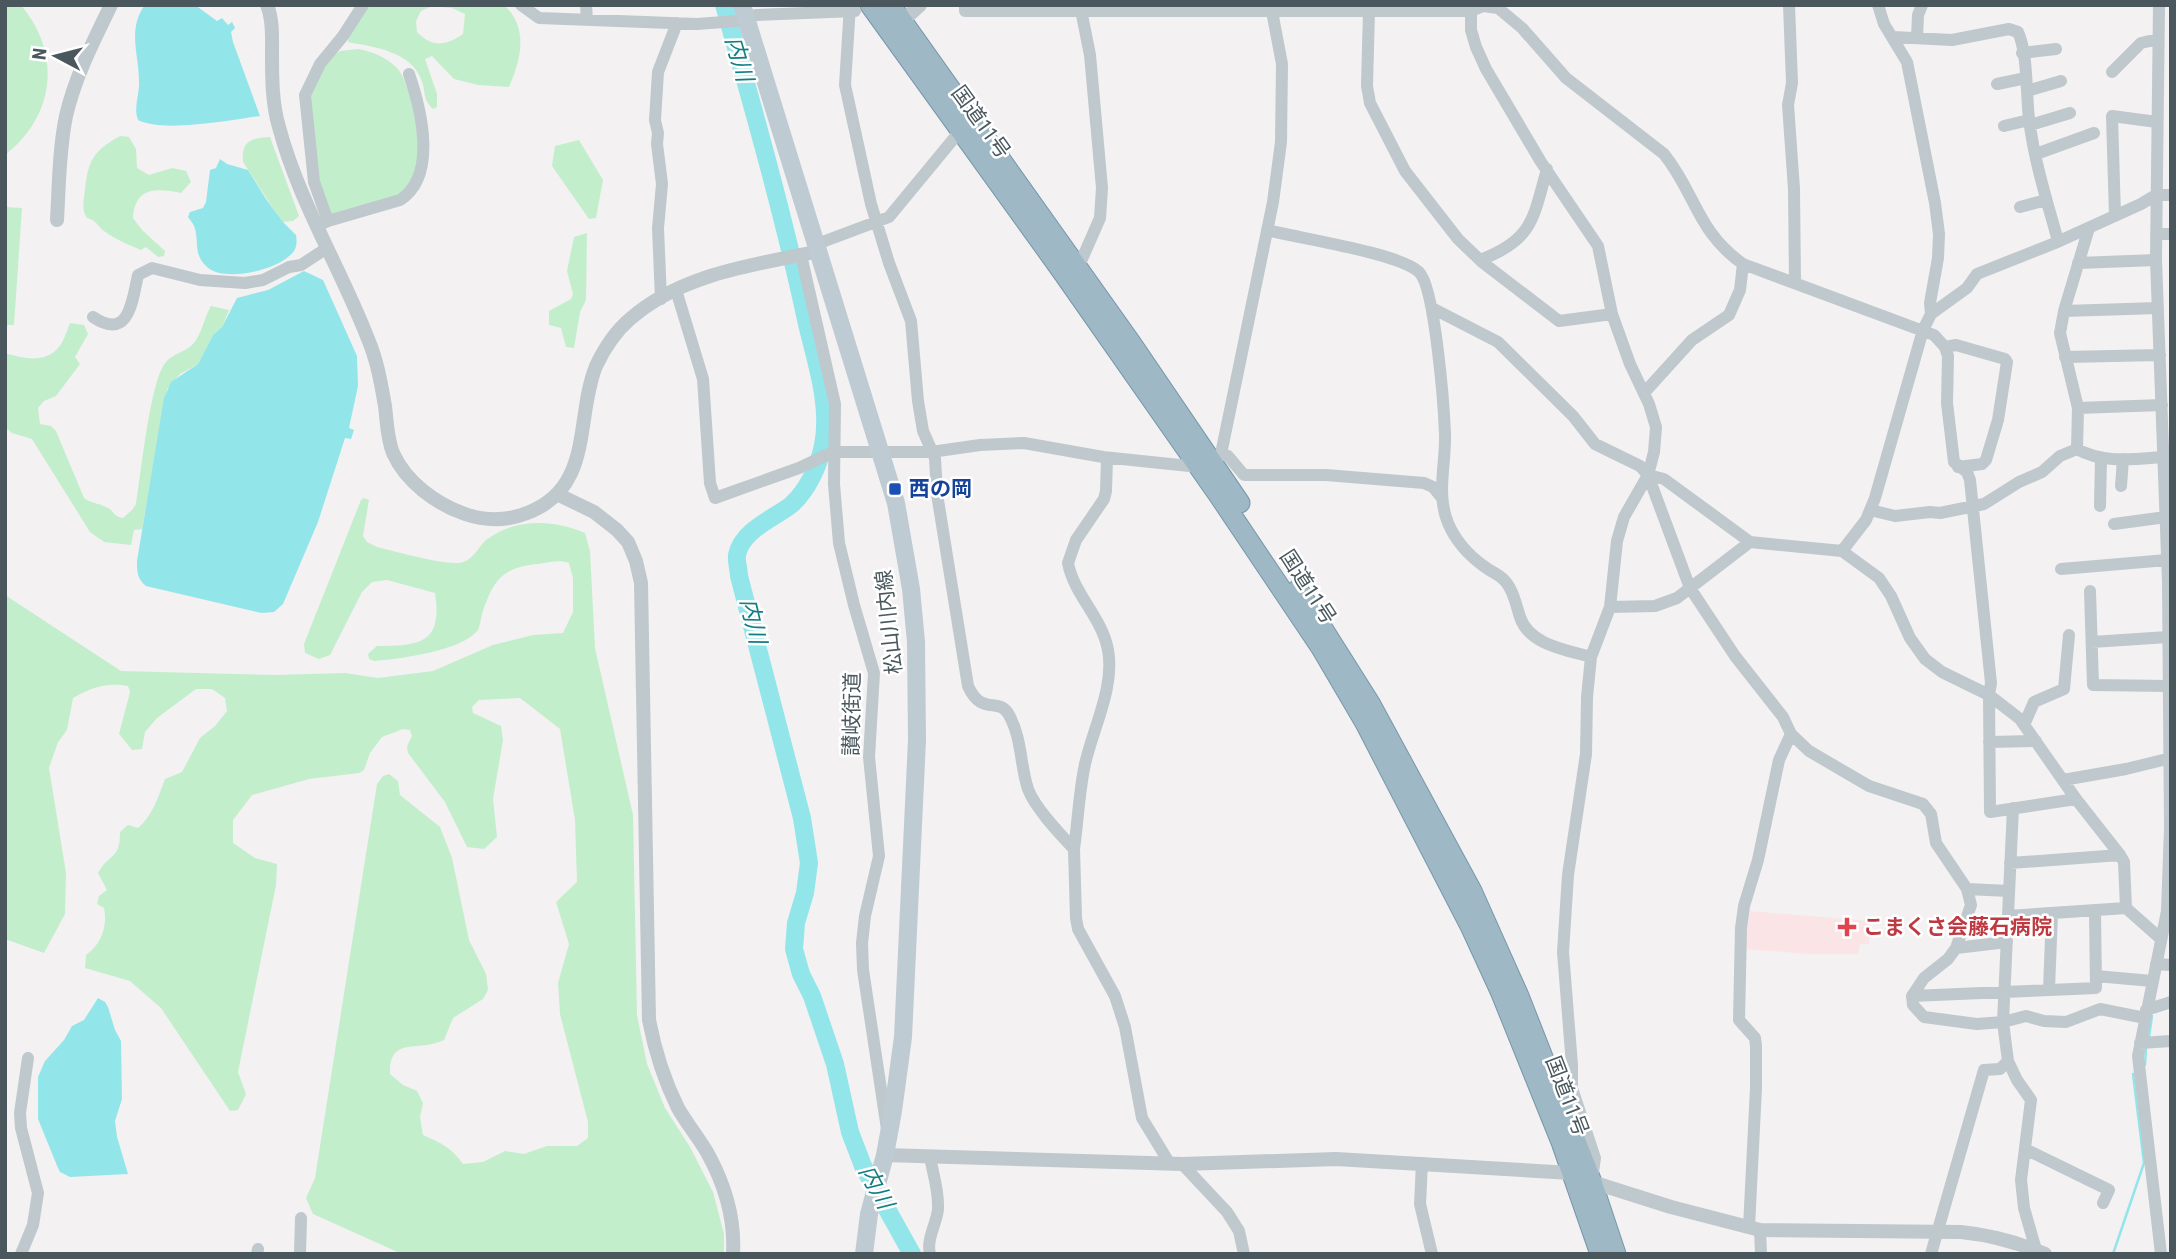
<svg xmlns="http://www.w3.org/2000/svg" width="2176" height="1259" font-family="'Roboto Condensed','Noto Sans JP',sans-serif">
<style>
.medical{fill:#fbe4e6}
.green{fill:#c3eecc;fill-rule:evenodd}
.water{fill:#92e6e9}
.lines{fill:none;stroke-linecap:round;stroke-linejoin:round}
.stream{stroke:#92e6e9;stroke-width:2.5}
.river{stroke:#92e6e9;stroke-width:18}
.trunk-casing{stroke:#7797a9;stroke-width:21}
.minor{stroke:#bec8cd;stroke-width:12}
.tertiary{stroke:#bec8cd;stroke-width:14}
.secondary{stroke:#becbd2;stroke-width:18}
.trunk{stroke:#9eb8c6;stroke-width:19}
.transit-dot{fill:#1a4fb4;stroke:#fff;stroke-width:2.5}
.health-dot{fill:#e0444e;stroke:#fff;stroke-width:2.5}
.labels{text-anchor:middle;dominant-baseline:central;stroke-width:5;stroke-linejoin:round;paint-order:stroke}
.street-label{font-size:21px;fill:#4a585e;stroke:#fff}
.transit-label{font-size:21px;font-weight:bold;fill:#164399;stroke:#fff;text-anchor:start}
.health-label{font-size:21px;font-weight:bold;fill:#be3a42;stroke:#fff;text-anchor:start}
.water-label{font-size:23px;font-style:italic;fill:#127e82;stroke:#fff}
</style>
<rect width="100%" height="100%" fill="#f3f1f2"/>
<path class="medical" d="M1749,911L1870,921L1869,944H1860L1858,954H1809L1744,949Z"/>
<path class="green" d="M5,5H21C62,54 55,116 5,155Z
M367,5H504C529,28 521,59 509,87L478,85L454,79L432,56L425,59L437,94V107L433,109C421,97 427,93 421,79C410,51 374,47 348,42L349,34ZM432,6L452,8L465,14L463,34C445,46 433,48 417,32L416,21L421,11Z
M359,49C373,52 386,57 397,68C412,83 425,158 416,177C413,182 407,189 402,194C394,202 345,213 331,217L318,179L308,95L331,57L340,51Z
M120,136L129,137L136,149L137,168L149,175L172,168L186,171L191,182L181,193C156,188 135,187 133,218L142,230L165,251L164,256L158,257L146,247L141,250C129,245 115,239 104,231C97,226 97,220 87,218C81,209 84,200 85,190C88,161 93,151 120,136Z
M270,137L299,216L293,221L282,222L243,162C241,141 251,138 270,137Z
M579,140L603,180L596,218L589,219L552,166L555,146Z
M5,207L22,208L14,325H5Z
M587,233L586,300L580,312L574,348L566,347L561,328L549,325V311L571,299L573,294L567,271L574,237Z
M211,306L229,310L222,327L213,335L198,364L180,374L167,389L142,529L134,530L131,545L104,542L90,532L32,439L12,433L5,427V353C22,358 44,364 58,348C64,342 67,330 70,323L84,325L88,334L75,357L80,364L56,396L44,401L38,408L40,424L51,426L56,431L84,498C92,504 100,503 108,508C115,512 114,517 123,518L132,510L136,504C141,475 150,380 166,362C172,354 186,352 193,344C202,334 204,318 211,306Z
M364,498L369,500L363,536L367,542L377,547C394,551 449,567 463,562C474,559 478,547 486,540C515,518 553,519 585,533L590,551L595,648L633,815L637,1015L647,1064L665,1108L690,1147L713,1192L724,1234V1254H402L313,1214L306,1198L315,1178L377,784L383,776L389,774L398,781L400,795L440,827L452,858L469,940L486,974L488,990L483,999L453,1018L444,1040C418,1053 389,1035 390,1074L403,1085L417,1091L423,1103L420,1117L423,1135C440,1142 453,1149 463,1164L483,1162L505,1151L524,1154L547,1146H577L588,1138V1122L560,1014L558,983L569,944L556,902L577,882L575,820L560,729L520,698L479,700L472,707L473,713L501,726L503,740L493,799L497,837L484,849L467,847L445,802L408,753L407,746L412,736L410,730L403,729L382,737L370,753L364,770L359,773L309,779L252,795L233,820V843L255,858L277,864L276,885L238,1072L246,1094L238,1110L230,1111L161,1008L130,981L85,968L86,955C101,945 108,926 104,908L97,904L99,896L107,890L98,873C110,852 120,860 120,832L128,825L138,828C153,815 158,797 165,779L182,772L200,738L215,726L227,711L225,698L212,689H196L157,718L145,732L142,749L132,750L119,734L130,692L128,686C107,682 92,687 73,698L67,730L58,742L49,768L66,873L65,914L44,953L5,939V595L121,671L275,675L345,673L378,678L433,671L493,645L533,635L563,633L573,612V578L569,563C559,559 548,563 537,564C501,568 493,581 482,614C481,618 480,626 478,630C462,651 399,659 374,661L369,659L368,654L377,646C419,646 443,644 435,593L387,580L372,582L362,592L330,655L319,659L305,653L304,644L361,500Z"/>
<path class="water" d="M145,5H195L217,21L222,18L228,25L232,22L235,28L231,32L233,42L260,116C231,120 163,133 138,120C133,106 140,95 139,81C139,55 127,29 145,5Z
M220,159L227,164L248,170L266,199L282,221L296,235C297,241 297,246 294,251C281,270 224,283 207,267C192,253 200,241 194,226C193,223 190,220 188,217L190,212L203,208L206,202L210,170L216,168Z
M304,271L323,280L357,356L358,386L349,428L354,430L351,439L345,438L318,522L283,604L274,612L261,613L146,586C137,579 137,571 137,561L164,398L171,382L198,364L213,335L222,327L237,298L268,290Z
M98,998L105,1002L108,1007L115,1030L121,1041L122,1099L115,1121L117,1137L128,1174L70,1177L60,1172L58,1168L38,1119V1077L45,1061L64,1040L72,1026L84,1020Z"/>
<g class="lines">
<path class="stream" d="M2149,1037L2152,1016
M2145,1065L2146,1048
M2113,1254L2144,1163L2133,1074"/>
<path class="river" d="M724,5C754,111 784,217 807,324C816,362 831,406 823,445C819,466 807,491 791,505C773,519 742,530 737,555C736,561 739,570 739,576L802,818L809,863L805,893L796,923L794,949L801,974L812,996L835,1064L850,1132L863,1166L912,1254"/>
<defs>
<path id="trunk" d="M870,5L1063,273L1219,496L1321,648L1365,723L1471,928L1500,991L1561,1142L1600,1254
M891,5L1132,344L1240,503
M1298,589L1370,703L1472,891L1519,996L1592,1182L1616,1254"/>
</defs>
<use href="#trunk" class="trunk-casing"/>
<path class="minor" d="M521,5L539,18L697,24L737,21L756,15L855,11
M586,5L587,20
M850,5L845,85L871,204L889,263L911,321L918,401L923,431L935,458L937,494L968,686C982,717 999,696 1009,715C1022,738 1020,765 1028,789C1035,808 1060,834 1074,849L1076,918L1078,929L1115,996L1125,1027L1142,1118L1170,1164
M965,5V11H1471L1483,6L1498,8L1522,28L1566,78L1664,154C1696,194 1697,232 1743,264L1934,335L1945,347L1948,356L1947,403L1954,462L1967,472L1970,480L1991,683L1989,695L1990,812L2076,799
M1474,5L1471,11V30L1476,47L1486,69L1541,162L1598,246L1612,314L1630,364L1649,404L1656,427L1654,452L1648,475L1624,517L1617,541L1610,607L1591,657L1587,697L1586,754L1568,875L1563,952L1572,1065V1088L1595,1158L1592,1179
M1789,5L1792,83L1788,105L1794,189L1795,283
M1878,5L1884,24L1907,62L1935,203L1939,234L1938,258L1930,303L1931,314
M2159,5L2156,260L2168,582L2170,828L2167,911L2138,1056L2161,1254
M1369,10L1367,86L1370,103L1405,171L1458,239L1482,262L1559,321L1612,314
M1893,37L1952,40L2009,29L2018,32C2028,54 2026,94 2029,119C2034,160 2047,201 2058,241
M1917,37L1918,15L1922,5
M2022,53L2056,49
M2112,72L2141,43L2158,39
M1997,84L2026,78
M2027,91L2061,81
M2030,125L2070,113
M2004,126L2029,120
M2036,154L2094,133
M2020,207L2046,200
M2115,216L2112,116L2157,122
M328,221L400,200C438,176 421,109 409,74
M317,226L328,221L314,182L305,95L320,64L343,36L363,5
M1267,230C1298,238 1399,253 1419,272C1435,287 1444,407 1445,434C1446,464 1436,494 1448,523C1456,542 1468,555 1485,567C1490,571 1498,574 1503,579C1513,588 1516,605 1520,617C1529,645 1567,650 1591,657
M2156,234H2171
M817,244L889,217L960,131
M801,255L835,404L834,484L839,543L854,605L874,673L869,757L879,856L865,916L862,943L863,970L887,1129
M1480,260C1533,240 1533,219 1547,169
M2078,263L2156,260
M1072,266L1082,259L1100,218L1102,188L1090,55L1080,5
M676,290L703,379L710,483L715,498L799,468L833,452H931L980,445L1024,443L1103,457L1199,467L1221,454L1273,202L1281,142L1282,64L1271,6
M661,299L658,228L662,184L657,144L658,133L655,120L658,72L677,23
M1432,308L1498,342L1573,416L1595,444L1640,466L1648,475L1690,588L1735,656L1783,717L1791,734L1779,760L1758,860L1744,906L1741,928L1739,1020L1755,1038L1756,1046V1088L1749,1227
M2064,311L2158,308
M93,317C129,341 132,302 138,275L152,268L200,280L245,283L263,280L289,267L301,265L327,248
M1945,347L1956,345L2005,359L2007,362L1998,420L1986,460L1982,464L1958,467
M2065,357L2160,355
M1644,393L1692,340L1729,315L1740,290L1743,264
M2078,408L2162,405
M2077,449L2078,408L2060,333L2064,311L2089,228
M1221,454L1228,456L1244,475H1326L1424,483L1433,487L1442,498
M1648,475L1664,479L1750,542L1842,551L1879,578L1891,596L1910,638L1925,659L1942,672L1989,695L2020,719L2076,799L2120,855L2124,862L2126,908L2161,939
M2121,486L2123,459
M2100,506L2101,458
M1870,510L1895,516L1930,512L1940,513L1984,504L2019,482L2042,472L2060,456L2077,449C2103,464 2135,459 2164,457
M2114,524L2166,517
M1842,551L1866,520L1875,498L1923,330L1931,314L1967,288L1977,274L2055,243L2141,204L2156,195H2171
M2061,569L2167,560
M2090,591L2093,685L2169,686
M1610,607L1655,606L1677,598L1750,542
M2092,642L2168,637
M2024,725L2034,702L2064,689L2069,635
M1791,734L1809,751L1869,786L1923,804L1931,814L1936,843L1967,889L1971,905L1956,948L1948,959L1924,978L1912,996L1913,1005L1924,1017L1977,1024L2003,1022L2026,1016L2044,1021L2066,1022L2100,1009L2145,1018
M1989,742L2036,741
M2063,780L2126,769L2171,758
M1074,849C1078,821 1079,792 1085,764C1093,728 1115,687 1108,650C1102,617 1074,595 1068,563L1076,540L1104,499L1106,491L1107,458
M2010,863L2120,855
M1967,889L2009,891
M2008,916L2126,908
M1956,948L2007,942
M2156,964L2171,965
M2096,976L2152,981
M2049,989L2052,913
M1912,996L2096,988L2095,910
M2146,1010L2171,1002
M2140,1043L2171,1041
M2008,1061L2017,1080L2031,1100L2021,1180L2024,1208L2036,1250
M2025,1149L2109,1190L2103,1203
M930,1157C933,1174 939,1191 938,1209C937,1223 926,1239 930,1254
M1422,1163L1420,1204L1432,1254
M1182,1164L1227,1212L1239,1231L1244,1254
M1760,1230L1761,1254
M21,1254L33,1225L38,1193L21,1128L20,1113L28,1058
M257,1254L258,1249
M300,1254L301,1218
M1931,1254L1984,1070L2000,1069L2008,1061L2003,1022L2013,808"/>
<path class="tertiary" d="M267,5C273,20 272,37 272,53C272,77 272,104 279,127C299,202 340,267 368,339C377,360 381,383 385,406C387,422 387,438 393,453C406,482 436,504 465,514C485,521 507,521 527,513C594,488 575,418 596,366C604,349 616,331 630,319C682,273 755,265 819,251
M897,26L920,5
M57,220C59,186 59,150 66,116C75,77 93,42 111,5
M557,494L594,512L617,530L628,542L636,561L641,583L649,1020C655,1051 664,1080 678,1108C687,1124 699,1138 708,1154C725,1185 735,1219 733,1254
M885,1155L1182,1164L1336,1159L1571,1173L1592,1182L1671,1207L1760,1230L1961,1232C1991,1235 2017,1242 2045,1254"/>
<path class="secondary" d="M742,5L896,503L911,589L916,642L917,740L903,1037L893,1111L885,1155L869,1214L864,1254"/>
<use href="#trunk" class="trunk"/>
</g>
<rect class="transit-dot" x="888" y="482" width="14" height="14" rx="3.5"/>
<path class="health-dot" d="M1843.5 916.5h7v7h7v7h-7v7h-7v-7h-7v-7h7z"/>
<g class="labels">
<g class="street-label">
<text transform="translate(981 122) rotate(54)">国道11号</text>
<text transform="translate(1308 587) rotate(57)">国道11号</text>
<text transform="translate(889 622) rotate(-96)">松山川内線</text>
<text transform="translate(852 714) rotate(-89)">讃岐街道</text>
<text transform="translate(1567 1096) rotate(69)">国道11号</text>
</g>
<g class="transit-label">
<text x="909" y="489">西の岡</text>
</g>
<g class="health-label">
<text x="1863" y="927">こまくさ会藤石病院</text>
</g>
<g class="water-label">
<text transform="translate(739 59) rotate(74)">内川</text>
<text transform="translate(753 621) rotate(77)">内川</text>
<text transform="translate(876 1187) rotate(62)">内川</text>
</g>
</g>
<rect width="2176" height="1259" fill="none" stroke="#4a585e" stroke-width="14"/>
<g transform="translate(56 56) rotate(277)" stroke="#ffffff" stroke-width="5" paint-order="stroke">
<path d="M0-5L12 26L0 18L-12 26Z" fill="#4a585e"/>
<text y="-10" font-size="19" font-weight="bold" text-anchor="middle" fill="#4a585e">N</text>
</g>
</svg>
